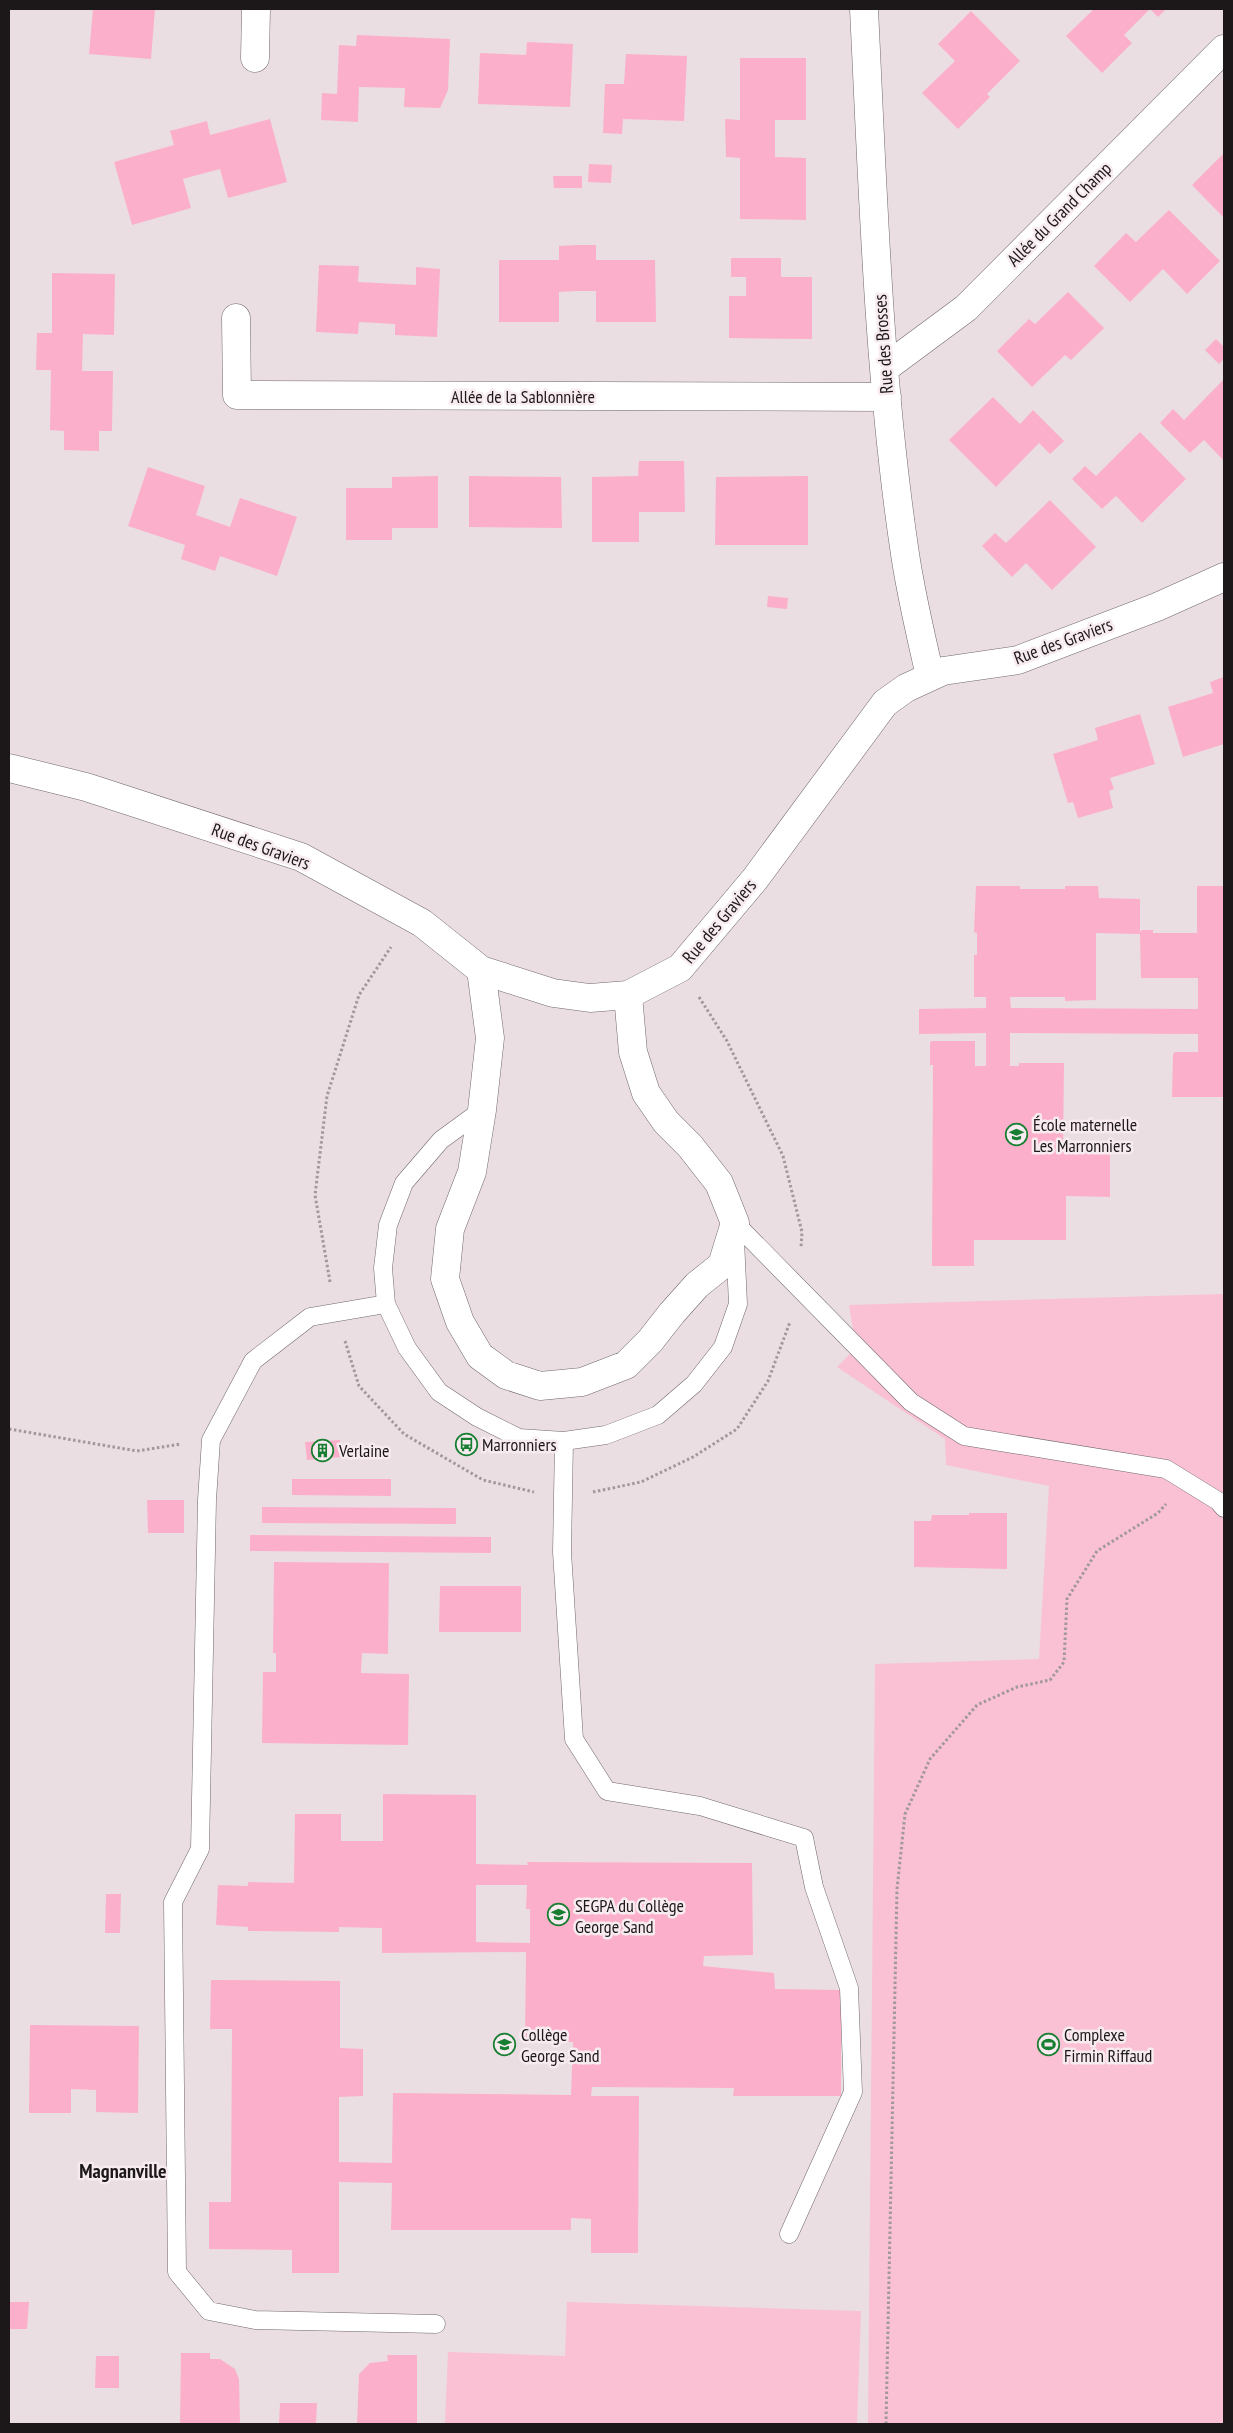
<svg xmlns="http://www.w3.org/2000/svg" width="1233" height="2433" font-family="'PT Sans Narrow',sans-serif">
<style>
.green{fill:#fac0d4}
.building{fill:#fcafca;fill-rule:evenodd}
.lines{fill:none;stroke-linecap:round;stroke-linejoin:round}
.service-casing{stroke:#72686b;stroke-width:19}
.minor-casing{stroke:#72686b;stroke-width:29}
.path{stroke:#a1989b;stroke-width:3;stroke-dasharray:2.5 2.5;stroke-linecap:butt}
.service{stroke:#fff;stroke-width:18}
.minor{stroke:#fff;stroke-width:28}
.labels{text-anchor:middle;dominant-baseline:central;stroke-width:5;stroke-linejoin:round;paint-order:stroke}
.street-label{font-size:18px;fill:#1c1819;stroke:#f7ebef}
.poi-label{font-size:18px;fill:#1c1819;stroke:#f7ebef;text-anchor:start}
.quarter-label{font-size:20px;font-weight:bold;fill:#1c1819;stroke:#f7ebef}
</style>
<rect width="100%" height="100%" fill="#eadee2"/>
<path class="green" d="M1224,1294V2424H868L875,1664L1039,1659L1049,1486L946,1465L945,1439L837,1367L856,1348L849,1305Z
M567,2302L861,2311L857,2424H445L448,2352L565,2356Z"/>
<path class="building" d="M93,9H155L151,59L89,54Z
M1094,9H1166L1158,17L1150,9L1124,35L1132,43L1102,73L1066,36Z
M971,11L1020,61L987,94L990,97L958,129L922,93L955,61L938,44Z
M357,35L450,39L448,90L440,108L404,107L405,88L359,87L358,122L321,120L322,93L337,94L339,45L356,46Z
M527,42L573,44L570,107L478,104L480,53L526,55Z
M626,54L687,56L684,121L623,119L622,134L603,133L605,84H624Z
M740,58H806V120H775V157L806,158V220L740,219V158L726,157L725,119L740,120Z
M270,119L287,182L228,198L220,169L201,174L183,179L191,208L132,225L114,162L174,145L170,131L207,121L210,135Z
M1224,153V218L1192,185Z
M589,164L612,165L611,183L588,182Z
M553,176H582V188H554Z
M1169,210L1220,261L1187,294L1163,269L1130,302L1094,266L1126,233L1136,242Z
M577,245H596V260H655L656,322H596V291H577L559,292V322H499V260H559V246Z
M731,258H781V277H812V339L729,338V296H746V277H731Z
M319,265L359,266L358,282L416,285V267L440,269L437,337L395,335V324L359,322L358,334L316,332Z
M52,273L115,274L114,335L83,334L82,371H113L112,431H99V451L64,450V431L50,430L51,370H36L37,333H52Z
M1068,292L1104,328L1071,360L1065,355L1032,387L997,351L1029,319L1035,324Z
M1216,339L1224,347V359L1219,364L1205,350Z
M1224,379V461L1204,440L1190,453L1160,423L1173,409L1184,420Z
M993,397L1020,424L1033,410L1064,441L1050,454L1039,443L996,487L949,440Z
M1140,432L1186,479L1142,523L1116,496L1102,509L1072,479L1085,466L1096,476Z
M639,461H684L685,512H639V542H592V477L638,476Z
M148,467L205,486L196,515L230,527L240,498L297,517L277,576L220,556L215,571L181,559L185,545L128,526Z
M438,476V528H392V540H346V488H392V477Z
M469,476L561,477L562,528L469,527Z
M808,476V545H715L716,477Z
M1050,500L1096,547L1052,590L1026,563L1012,577L982,546L995,533L1006,543Z
M768,596L788,598L787,609L767,607Z
M1224,677V744L1183,757L1168,707L1213,693L1210,682Z
M1140,714L1155,764L1110,778L1114,789L1109,791L1113,808L1078,818L1073,802L1068,803L1053,754L1098,740L1095,728Z
M976,886H1020V889H1065V886H1098L1099,898L1140,899V932L1142,930H1153V933H1197V886H1224V1097H1172L1173,1054L1175,1052H1198V1034L1010,1033V1066H1019V1063H1064L1063,1151H1110V1197L1066,1196V1240H974V1266H932L933,1065H930V1043L931,1041H975V1066H986V1033L919,1034V1009L986,1008V997H974V955H977V933L974,932ZM1096,933L1140,934L1141,978H1198V1009L1011,1008L1010,997H1065V1001L1096,1000Z
M340,1440L342,1457L307,1460L305,1442Z
M292,1479H391V1496L292,1495Z
M147,1500H184V1533H148Z
M262,1507L456,1508V1524L262,1523Z
M969,1513H1007V1569L914,1567V1521H931L932,1515H969Z
M250,1535L491,1537V1553L250,1551Z
M274,1562L389,1563L388,1654L362,1653L361,1673L409,1674L408,1745L262,1743L263,1672H276V1653H273Z
M440,1586H521V1632H439Z
M383,1794L476,1795V1864L528,1865L527,1862L752,1863L753,1955L704,1956L703,1966L774,1973L775,1989L841,1990V2096H733L734,2088L592,2087L591,2096H639L638,2253H591V2219L571,2218V2230H391L392,2183L339,2182V2273H292V2250L209,2249V2202H231L232,2029H210L211,1980L340,1981V2048L363,2049V2096L339,2097V2162L392,2163L393,2093L571,2095L573,2042L525,2041L526,1952L382,1953V1928L339,1927V1932L248,1931V1927L216,1925L218,1885L248,1886V1882L294,1883L295,1814H341V1841H383ZM476,1885H527L526,1909H530V1943L476,1942Z
M106,1894H121L120,1933H105Z
M30,2025L139,2026L138,2113L96,2112V2090L71,2089V2113H29Z
M9,2302H29L27,2329H9Z
M181,2353H210V2359H220L235,2369L239,2379L240,2424H180Z
M387,2355H417V2424H357L359,2374L370,2363L388,2361Z
M96,2356H119V2388H95Z
M280,2403H317L316,2424H279Z"/>
<g class="lines">
<defs>
<path id="service" d="M482,1110L441,1140L404,1183L388,1225L383,1268L386,1304L407,1348L439,1392L477,1417L519,1438L564,1441L606,1435L658,1415L694,1384L723,1347L738,1304L735,1240
M735,1223L911,1402L964,1436L1166,1469L1218,1501L1224,1508
M386,1304L310,1317L253,1361L211,1440L207,1500L200,1849L173,1902L177,2272L209,2311L255,2320L436,2324
M564,1441L562,1552L574,1739L607,1791L700,1806L804,1838L814,1887L849,1988L853,2092L789,2234"/>
<path id="minor" d="M864,9C873,191 878,374 905,554C911,595 921,636 930,676
M255,58L256,9
M236,318L237,395L887,397
M885,368L966,308L1224,49
M9,768L86,787L301,857L422,923L481,970L553,993L590,998L628,995L680,968L755,879L885,703L906,688L943,671L1018,660L1157,607L1224,577
M481,970L490,1038L482,1110L472,1172L450,1229L445,1279L460,1322L480,1356L506,1375L540,1386L582,1382L626,1365L650,1341L672,1313L697,1285L722,1265L735,1223L719,1183L690,1146L666,1122L646,1093L633,1052L628,995"/>
</defs>
<use href="#service" class="service-casing"/>
<use href="#minor" class="minor-casing"/>
<path class="path" d="M699,997L727,1041L783,1156L802,1232L801,1247
M330,1282L315,1195L327,1096L359,995L391,947
M345,1341L359,1386L404,1434L483,1480L534,1492
M9,1429L137,1451L181,1444
M593,1492L641,1482L693,1457L737,1429L768,1381L790,1322
M886,2424L897,1889L905,1814L930,1759L977,1705L1017,1687L1050,1680L1064,1662L1067,1599L1097,1551L1158,1513L1166,1504"/>
<use href="#service" class="service"/>
<use href="#minor" class="minor"/>
</g>
<defs>
<symbol id="school-ring" viewBox="-11 -11 22 22"><circle r="9.5" fill="#f7ebef" stroke="#187e31" stroke-width="1.5"/><path d="M0-5L7-2L0 1L-7-2ZM-4 1L0 2.5L4 1V4Q0 6-4 4Z" fill="#187e31"/></symbol>
<symbol id="bus-ring" viewBox="-11 -11 22 22"><circle r="9.5" fill="#f7ebef" stroke="#187e31" stroke-width="1.5"/><path d="M-5-6H5V4H4V6H2V4H-2V6H-4V4H-5ZM-3.5-4V0h7V-4ZM-3.5 1.2v1.5H-2V1.2ZM2 1.2v1.5H3.5V1.2Z" fill="#187e31"/></symbol>
<symbol id="building-ring" viewBox="-11 -11 22 22"><circle r="9.5" fill="#f7ebef" stroke="#187e31" stroke-width="1.5"/><path d="M-4-6H4V6H1V3H-1V6H-4ZM-2.5-4.3h1.7v1.8h-1.7ZM.8-4.3h1.7v1.8H.8ZM-2.5-1h1.7V.8h-1.7ZM.8-1h1.7V.8H.8Z" fill="#187e31"/></symbol>
<symbol id="stadium-ring" viewBox="-11 -11 22 22"><circle r="9.5" fill="#f7ebef" stroke="#187e31" stroke-width="1.5"/><path d="M0-5a6.5 5 0 1 0 0 10a6.5 5 0 1 0 0-10ZM-3.5-1.8h7v3.6h-7Z" fill="#187e31"/></symbol>
</defs>
<g fill-rule="evenodd">
<use href="#school-ring" x="1004" y="1122" width="25" height="25"/>
<use href="#bus-ring" x="454" y="1432" width="25" height="25"/>
<use href="#building-ring" x="310" y="1438" width="25" height="25"/>
<use href="#school-ring" x="546" y="1902" width="25" height="25"/>
<use href="#school-ring" x="492" y="2032" width="25" height="25"/>
<use href="#stadium-ring" x="1036" y="2032" width="25" height="25"/>
</g>
<g class="labels">
<g class="street-label">
<text transform="translate(1059 214) rotate(-45)">Allée du Grand Champ</text>
<text transform="translate(883 344) rotate(-94)">Rue des Brosses</text>
<text x="523" y="396">Allée de la Sablonnière</text>
<text transform="translate(1063 641) rotate(-20)">Rue des Graviers</text>
<text transform="translate(261 846) rotate(20)">Rue des Graviers</text>
<text transform="translate(719 921) rotate(-50)">Rue des Graviers</text>
</g>
<g class="poi-label">
<text x="1033" y="1124">École maternelle<tspan x="1033" dy="21">Les Marronniers</tspan></text>
<text x="482" y="1444">Marronniers</text>
<text x="339" y="1450">Verlaine</text>
<text x="575" y="1905">SEGPA du Collège<tspan x="575" dy="21">George Sand</tspan></text>
<text x="521" y="2034">Collège<tspan x="521" dy="21">George Sand</tspan></text>
<text x="1064" y="2034">Complexe<tspan x="1064" dy="21">Firmin Riffaud</tspan></text>
</g>
<g class="quarter-label">
<text x="123" y="2171">Magnanville</text>
</g>
</g>
<rect width="1233" height="2433" fill="none" stroke="#1c1819" stroke-width="20"/>
</svg>
